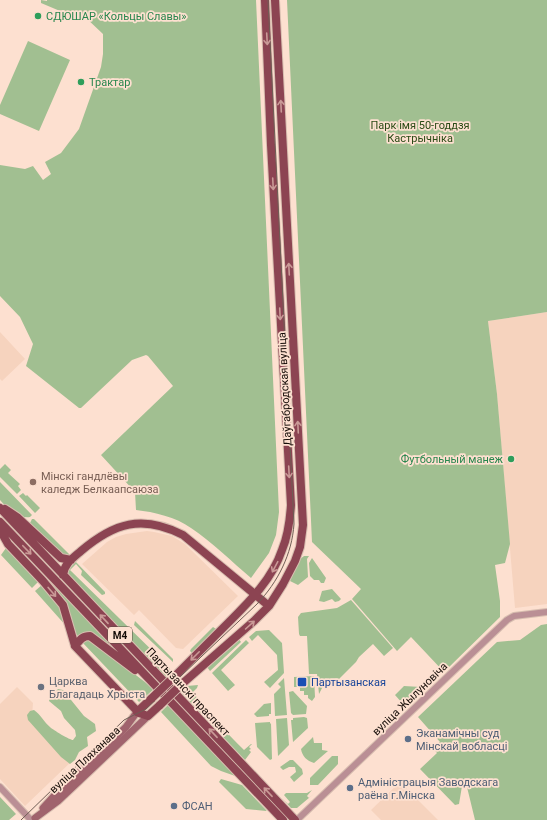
<svg xmlns="http://www.w3.org/2000/svg" width="547" height="820" font-family="Roboto,sans-serif">
<style>
.built{fill:#f6d3be}
.green{fill:#a1bf91}
.lines{fill:none;stroke-linecap:round;stroke-linejoin:round}
.tertiary-casing{stroke:#d8beb0;stroke-width:8}
.secondary-casing{stroke:#d8beb0;stroke-width:9}
.primary-casing{stroke:#d8beb0;stroke-width:10}
.tertiary{stroke:#ba8f95;stroke-width:6}
.secondary{stroke:#a0636d;stroke-width:7}
.primary{stroke:#8c4452;stroke-width:8}
.tram{stroke:#6f5e55;stroke-width:1}
.primary-bridge-casing{stroke:#d8beb0;stroke-width:10;stroke-linecap:butt}
.primary-bridge{stroke:#8c4452;stroke-width:8}
.oneway{stroke:#ca9a97}
.leisure-dot{fill:#2e9e5b;stroke:#fde0d0;stroke-width:1.5}
.education-dot{fill:#8d6e63;stroke:#fde0d0;stroke-width:1.5}
.transit-dot{fill:#1a4fb4;stroke:#fde0d0;stroke-width:1.5}
.worship-dot{fill:#6b7280;stroke:#fde0d0;stroke-width:1.5}
.service-dot{fill:#5c6f8a;stroke:#fde0d0;stroke-width:1.5}
.labels{text-anchor:middle;dominant-baseline:central;stroke-width:3.5;stroke-linejoin:round;paint-order:stroke}
.shield{fill:#fde0d0;stroke:#5b4c43;stroke-width:1}
.shield-label{font-size:10px;font-weight:bold;fill:#150c07}
.leisure-label{font-size:11px;fill:#27864d;stroke:#fde0d0;text-anchor:start}
.park-label{font-size:11px;fill:#2a4a15;stroke:#fde0d0}
.street-label{font-size:11px;fill:#150c07;stroke:#fde0d0}
.education-label{font-size:11px;fill:#785e54;stroke:#fde0d0;text-anchor:start}
.worship-label{font-size:11px;fill:#5b616d;stroke:#fde0d0;text-anchor:start}
.transit-label{font-size:11px;fill:#164399;stroke:#fde0d0;text-anchor:start}
.service-label{font-size:11px;fill:#4e5e75;stroke:#fde0d0;text-anchor:start}
</style>
<rect width="100%" height="100%" fill="#fde0d0"/>
<path class="built" d="M547,312V604L515,608L497,394L488,321Z
M0,332L25,359L2,381L0,379Z
M147,531L154,532L172,536L185,544L238,596L183,649L176,648L139,610L134,615L82,564L107,542L116,537L126,534Z
M17,687L33,703L32,716L74,759L25,806L0,779V704Z
M400,782L438,820H381L371,810Z"/>
<path class="green" d="M41,0L47,1V0H256L279,512L276,535L269,553L251,578C232,562 212,542 191,528C176,517 154,512 136,510L135,492L101,455L173,386L148,356L146,355L132,360L81,408H79L26,366L33,344L20,317L0,296V165L25,169L33,166L43,180L51,174L45,162L61,153L79,129L101,67L103,54V34L85,17L84,18L63,10L60,11L41,3Z
M287,0H547V312L488,321L497,394L510,544L505,563L495,565L500,601V617L444,672L411,637L397,651L352,599L361,589L312,542Z
M28,41L70,60L39,131L0,114V105Z
M5,464L11,470L8,473L20,484L18,486L21,490L17,494L0,477V469Z
M0,482L32,515L30,517C18,519 7,508 0,500Z
M23,493L26,496L27,495L40,508L35,513L19,496Z
M32,519H34L71,556L66,558L57,550L37,530L35,531L33,529L30,523Z
M12,537L119,653L81,634L78,636L75,633L61,597L12,541Z
M6,548L40,580L32,588L1,555Z
M304,556H309L307,559L308,577L298,585L290,581L299,560Z
M312,558L326,578L324,583H321L319,580H314L310,576L309,563Z
M74,560L105,592V594L102,595L81,575L82,571L76,564L70,570L169,667L172,673L170,672L166,678L67,574L65,569Z
M43,584L61,607L67,627L35,591Z
M332,589L341,599L339,601L335,602L332,599L324,602L319,601L322,591Z
M351,600L393,648L384,656L373,644L359,657L356,662L338,680L324,684L319,694L317,674H309L307,636H300L299,634L298,617L301,613L337,608Z
M135,621L173,659V662L134,625Z
M547,624V820H475L466,783L463,780L459,804L455,805L420,769L437,753L433,748L440,742L418,717L497,642L520,640L541,625Z
M213,627L216,629L192,653L190,651L191,649Z
M269,630L282,643L284,673L270,688L264,682L278,670L277,655L258,635L252,641L249,637L256,631Z
M88,639L93,642L154,689L139,702L82,642Z
M239,639L241,642L210,671L207,667Z
M246,640L249,643L221,670L235,685L228,691L212,673Z
M314,676L315,697L312,701L308,698V695H304V691H300V687H294V677Z
M284,678L287,715L275,716L274,694L281,687L278,684Z
M198,685L197,688L193,692C207,713 226,732 244,750L251,744H252L249,747L251,749L249,750L251,752L245,760L180,692L187,686Z
M404,686L421,687L403,704L395,695Z
M58,689L63,690L84,716L95,724L96,731L87,737L88,746L79,752L75,760L70,764L61,757L28,720L27,715L30,711L34,710C41,715 44,722 50,727C53,730 70,740 73,740L76,736L75,730L64,718L61,711L49,701L50,697Z
M293,691L307,706L306,714L293,715L291,713L289,692Z
M271,703V714H269V716L257,717L254,714L264,704Z
M169,704L238,777L221,771L211,766L161,712Z
M304,717L307,718L308,728L293,742L291,720H293V718Z
M287,718L289,745L278,756L276,719Z
M270,722V724L271,723L272,759L270,760L257,747L255,723Z
M313,737L314,743H322V750L328,751L314,763C307,761 302,756 301,749Z
M332,756H338V764L318,785H310V778Z
M290,760H293L302,769L303,774L294,782L290,777L296,772L295,767H289L283,770L280,767Z
M221,779L242,785L267,811L246,809L219,782Z
M312,790L307,796L309,798L316,792L297,808H291L282,798L288,804L290,802L284,795L286,793H307Z
M0,797L16,814L9,820H0Z"/>
<g class="lines">
<defs>
<path id="tertiary" d="M0,787L31,820
M297,820L507,620L514,616L547,612"/>
<path id="secondary" d="M43,808L53,797L126,727L137,712
M35,818L58,801L148,716"/>
<path id="primary" d="M0,508L295,820
M5,509L17,517L61,558L71,560
M0,522L283,820
M0,530L8,544L43,581L63,605L75,646L139,713L148,716L160,705
M63,575C64,564 73,558 81,551C114,523 142,514 183,535L269,606
M75,646C80,640 82,636 90,636L135,670
M176,675C193,658 209,642 226,625C248,603 272,580 282,550C288,536 290,520 291,505L271,145L265,0
M183,683L254,621L269,606L283,584L295,561L300,547L303,525L275,0
M137,712L152,698"/>
</defs>
<use href="#tertiary" class="tertiary-casing"/>
<use href="#secondary" class="secondary-casing"/>
<use href="#primary" class="primary-casing"/>
<use href="#tertiary" class="tertiary"/>
<use href="#secondary" class="secondary"/>
<use href="#primary" class="primary"/>
<path class="tram" d="M21,820L124,720L146,709L257,604C278,582 292,554 294,524L268,0"/>
<defs>
<path id="primary-bridge" d="M152,698L176,675
M160,705L183,683"/>
</defs>
<use href="#primary-bridge" class="primary-bridge-casing"/>
<use href="#primary-bridge" class="primary-bridge"/>
</g>
<defs><path id="oneway-shaft" d="M-6 0H5M1.5-3L5.5 0L1.5 3" fill="none" stroke-width="1.6" stroke-linecap="round" stroke-linejoin="round"/></defs>
<g class="oneway">
<use href="#oneway-shaft" transform="translate(267 39) rotate(87)"/>
<use href="#oneway-shaft" transform="translate(281 106) rotate(-93)"/>
<use href="#oneway-shaft" transform="translate(273 184) rotate(87)"/>
<use href="#oneway-shaft" transform="translate(289 269) rotate(-93)"/>
<use href="#oneway-shaft" transform="translate(280 314) rotate(87)"/>
<use href="#oneway-shaft" transform="translate(298 427) rotate(-93)"/>
<use href="#oneway-shaft" transform="translate(289 472) rotate(87)"/>
<use href="#oneway-shaft" transform="translate(27 550) rotate(46)"/>
<use href="#oneway-shaft" transform="translate(275 567) rotate(118)"/>
<use href="#oneway-shaft" transform="translate(52 592) rotate(50)"/>
<use href="#oneway-shaft" transform="translate(104 619) rotate(-133)"/>
<use href="#oneway-shaft" transform="translate(250 625) rotate(-42)"/>
<use href="#oneway-shaft" transform="translate(195 656) rotate(135)"/>
<use href="#oneway-shaft" transform="translate(213 733) rotate(-133)"/>
<use href="#oneway-shaft" transform="translate(268 792) rotate(-133)"/>
</g>
<g class="leisure-dot">
<circle cx="38" cy="16" r="4"/>
<circle cx="81" cy="82" r="4"/>
<circle cx="511" cy="459" r="4"/>
</g>
<circle class="education-dot" cx="33" cy="482" r="4"/>
<rect class="transit-dot" x="297" y="677" width="10" height="10" rx="2"/>
<circle class="worship-dot" cx="41" cy="687" r="4"/>
<g class="service-dot">
<circle cx="408" cy="739" r="4"/>
<circle cx="350" cy="788" r="4"/>
<circle cx="174" cy="806" r="4"/>
</g>
<g class="labels">
<rect class="shield" x="108" y="627" width="24" height="16" rx="3"/>
<g class="shield-label">
<text x="120" y="635">М4</text>
</g>
<g class="leisure-label">
<text x="46" y="16">СДЮШАР «Кольцы Славы»</text>
<text x="89" y="82">Трактар</text>
<text x="503" y="459" text-anchor="end">Футбольный манеж</text>
</g>
<g class="park-label">
<text x="420" y="125">Парк імя 50-годдзя<tspan x="420" dy="13">Кастрычніка</tspan></text>
</g>
<g class="street-label">
<text transform="translate(285 389) rotate(-93)">Даўгабродская вуліца</text>
<text transform="translate(188 692) rotate(47)">Партызанскі праспект</text>
<text transform="translate(410 699) rotate(-44)">вуліца Жылуновіча</text>
<text transform="translate(85 760) rotate(-43)">вуліца Пляханава</text>
</g>
<g class="education-label">
<text x="41" y="476">Мінскі гандлёвы<tspan x="41" dy="13">каледж Белкаапсаюза</tspan></text>
</g>
<g class="worship-label">
<text x="49" y="681">Царква<tspan x="49" dy="13">Благадаць Хрыста</tspan></text>
</g>
<g class="transit-label">
<text x="311" y="682">Партызанская</text>
</g>
<g class="service-label">
<text x="416" y="733">Эканамічны суд<tspan x="416" dy="13">Мінскай вобласці</tspan></text>
<text x="358" y="782">Адміністрацыя Заводскага<tspan x="358" dy="13">раёна г.Мінска</tspan></text>
<text x="182" y="806">ФСАН</text>
</g>
</g>
</svg>
